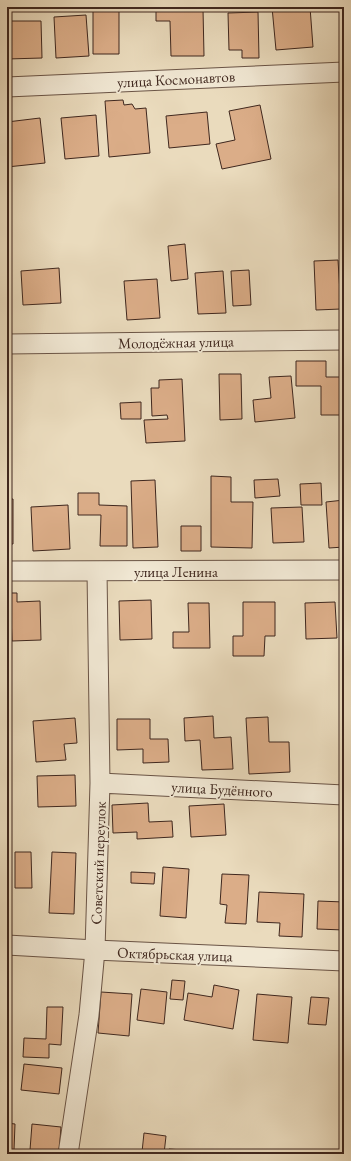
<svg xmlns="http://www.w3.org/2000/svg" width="351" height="1161" font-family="'EB Garamond',serif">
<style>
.building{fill:#dbad88;stroke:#3f271e}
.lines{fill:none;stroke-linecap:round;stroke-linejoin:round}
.minor-casing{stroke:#6a5446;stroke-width:21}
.minor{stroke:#f1e8d4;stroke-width:19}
.labels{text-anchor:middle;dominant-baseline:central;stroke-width:3.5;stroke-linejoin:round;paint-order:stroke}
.street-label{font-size:15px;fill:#3f271e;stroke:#f1e8d4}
</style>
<rect width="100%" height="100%" fill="#eadbbd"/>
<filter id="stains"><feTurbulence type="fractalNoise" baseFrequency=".005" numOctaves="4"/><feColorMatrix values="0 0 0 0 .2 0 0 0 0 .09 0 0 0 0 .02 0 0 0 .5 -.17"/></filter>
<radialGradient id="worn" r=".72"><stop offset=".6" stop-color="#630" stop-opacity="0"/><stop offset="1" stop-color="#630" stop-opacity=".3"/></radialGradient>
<path class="building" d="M93,7H119V54H93Z
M156,7H181V9H203L204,56H171L170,21H156Z
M272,7H310L313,47L276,50Z
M258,12L259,58H242V50H229L228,13Z
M86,15L89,56L56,58L54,17Z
M7,21H41L42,58L7,59Z
M123,100L124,105L132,104L135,109L146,108L150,153L109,157L105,101Z
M260,105L271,159L222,169L216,144L235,140L229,111Z
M207,112L210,144L169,148L166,116Z
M96,115L99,156L65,159L61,118Z
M40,118L45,163L7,167V122Z
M185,244L188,279L171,281L168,246Z
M338,260L341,309L316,310L314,261Z
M59,268L61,303L23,305L21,271Z
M249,270L251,305L233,306L231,271Z
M223,271L226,313L198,314L195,273Z
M157,279L160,318L127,320L124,281Z
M296,361H326V377H344V415H321V386H296Z
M219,374H241L242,419L220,420Z
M291,376L295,418L255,422L253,400L271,398L269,377Z
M182,379L185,441L146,443L144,420L168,419L167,415L152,416L151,388H159V380Z
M141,402V419H121L120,403Z
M211,476L231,477V502H253L252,548L211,547Z
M278,479L280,496L255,498L254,480Z
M155,480L158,547L133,548L131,481Z
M321,483L322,505H301L300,484Z
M78,493H99V505L127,506V546H100L101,515H78Z
M7,499H13V544H7Z
M344,500V547L329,548L326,502Z
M68,505L70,549L33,551L31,507Z
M302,507L304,542L273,543L271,508Z
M181,526H201V551H181Z
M7,593H17V602L40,601L41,640L12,641L11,614H7Z
M151,600L152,639L120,640L119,601Z
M243,602H275V636H265L264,656H233V636H243Z
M335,602L337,638L306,639L305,603Z
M188,603H209L210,648H173V632H189Z
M213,716L214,738L231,737L233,769L202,770L200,740L185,741L184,718Z
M268,717L269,742H289L290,772L249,774L246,718Z
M75,718L77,743L64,744L66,760L36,762L33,721Z
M117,719H150V739H168L169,762L143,763V749L117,750Z
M75,775L76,806L38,807L37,776Z
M148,803L149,822L172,821L173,837L137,839V832L113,833L112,805Z
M224,804L226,835L191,837L189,806Z
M15,852H31L32,888H15Z
M52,852L76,853L74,914L49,913Z
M163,867L189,869L186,918L160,916Z
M131,872L155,873L154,884L131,883Z
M222,874L249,875L246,924L225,923L227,905L220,904Z
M259,892L304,894L302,937L279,936L280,923L257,922Z
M318,901L344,902V930L317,929Z
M172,980L185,981L183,1000L170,999Z
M214,985L239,990L233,1029L184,1020L188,993L212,997Z
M141,989L167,992L164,1024L137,1020Z
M101,992L132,994L129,1036L98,1033Z
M257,994L292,997L288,1043L253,1040Z
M311,997L329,998L326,1025L308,1024Z
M343,997H344V1025H342Z
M47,1007H63L61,1045L49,1044V1058L23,1057L24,1038L46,1039Z
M24,1064L62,1068L59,1094L21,1090Z
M7,1123L15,1124L14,1150H18V1154H7Z
M32,1124L61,1127L59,1153L30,1150Z
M144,1133L166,1136L164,1154L142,1152Z
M169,1149L183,1150V1154H168Z"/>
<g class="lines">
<defs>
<path id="minor" d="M7,87L344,72
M7,344L344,340
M7,571L344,570
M100,783L344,795
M7,945L95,950L344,961
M68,1154L89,1015L95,950L100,783L97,571"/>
</defs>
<use href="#minor" class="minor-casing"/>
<use href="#minor" class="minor"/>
</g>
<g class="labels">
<g class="street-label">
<text transform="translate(176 79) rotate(-3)">улица Космонавтов</text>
<text transform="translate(176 342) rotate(-1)">Молодёжная улица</text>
<text x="176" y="571">улица Ленина</text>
<text transform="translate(222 789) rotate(3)">улица Будённого</text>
<text transform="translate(98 863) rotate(-88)">Советский переулок</text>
<text transform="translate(175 954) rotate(2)">Октябрьская улица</text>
</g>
</g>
<rect width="351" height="1161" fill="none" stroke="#eadbbd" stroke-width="24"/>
<rect x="8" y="8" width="335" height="1145" fill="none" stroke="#3f271e" stroke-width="2"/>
<rect x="12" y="12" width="327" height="1137" fill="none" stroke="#3f271e"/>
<rect width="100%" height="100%" filter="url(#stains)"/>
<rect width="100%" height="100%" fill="url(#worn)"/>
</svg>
